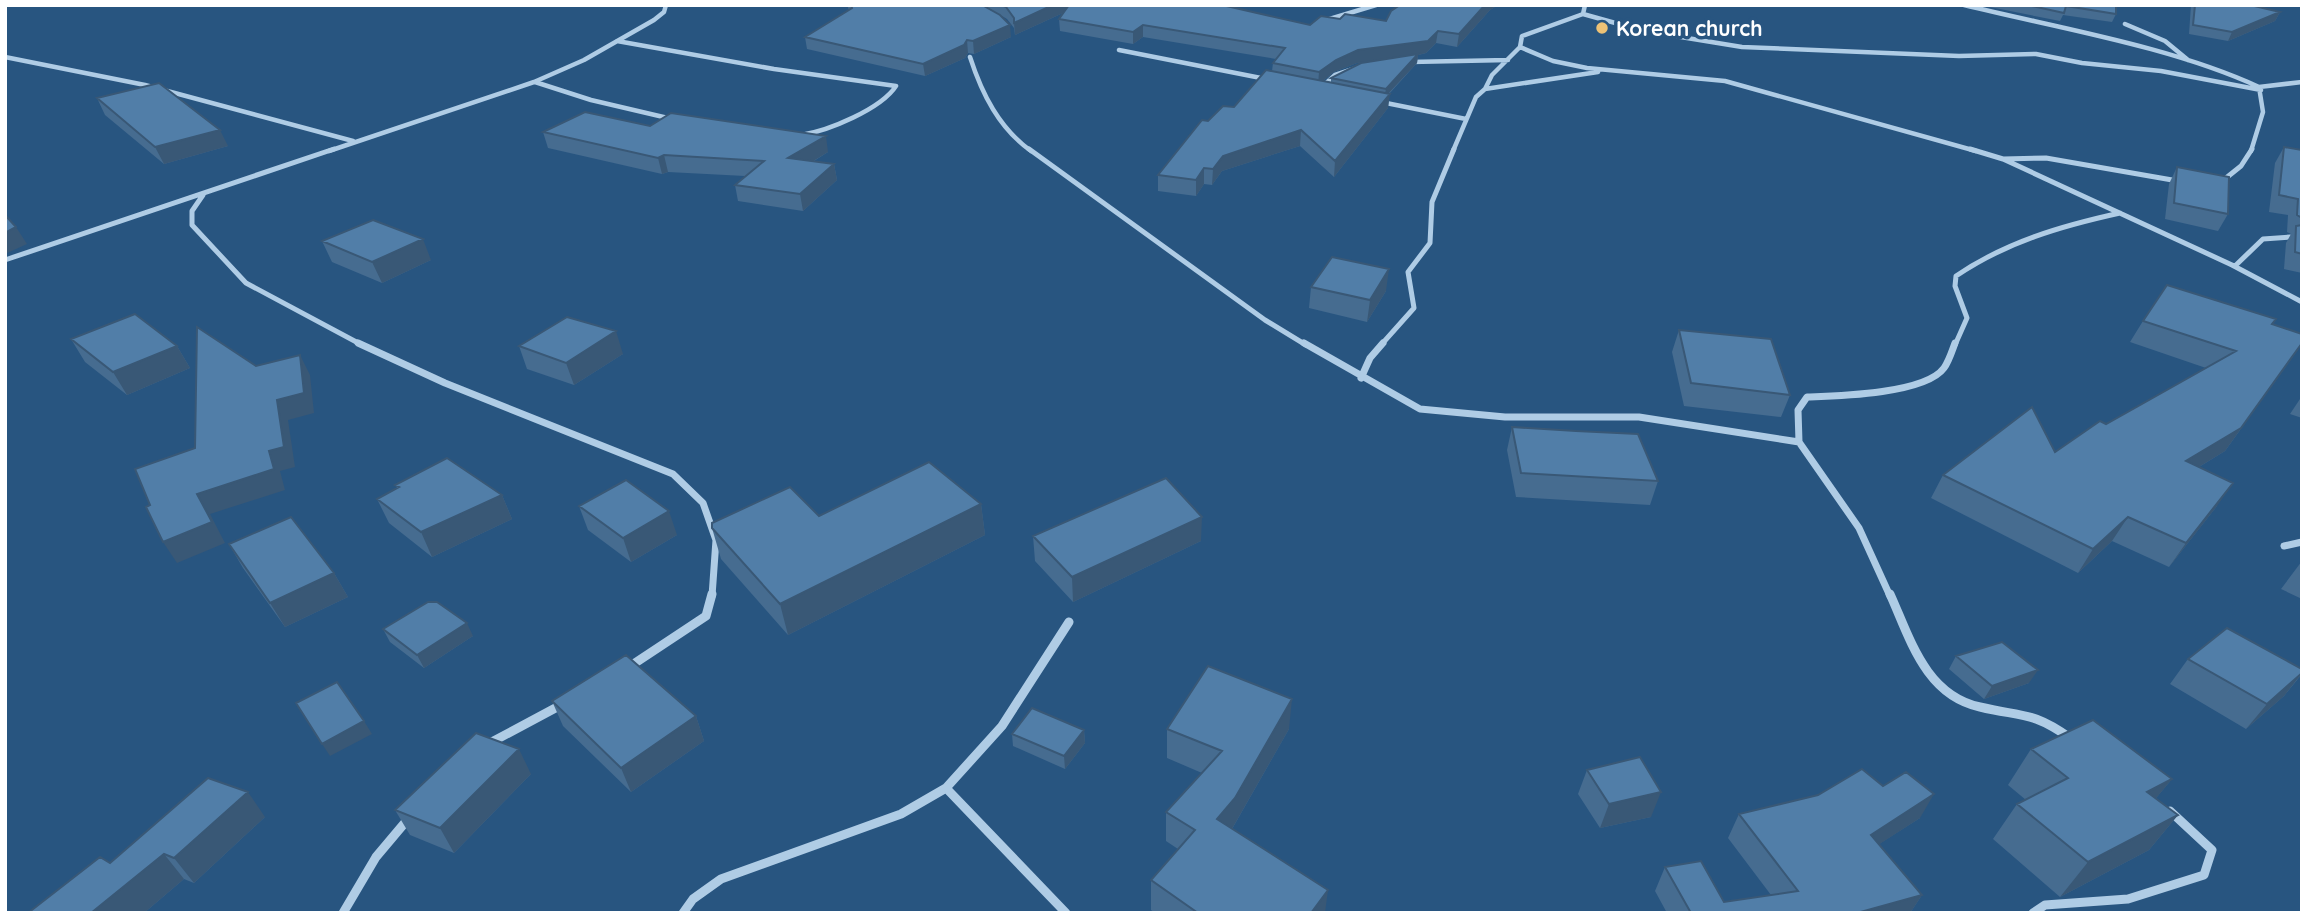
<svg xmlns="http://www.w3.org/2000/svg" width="2307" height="918" font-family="Quicksand,sans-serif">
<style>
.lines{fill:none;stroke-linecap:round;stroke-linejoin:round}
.street-far3{stroke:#afcce5;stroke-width:4.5}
.street-far2{stroke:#afcce5;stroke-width:5}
.street-far1{stroke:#afcce5;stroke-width:7}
.street{stroke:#afcce5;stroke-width:9}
.wall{fill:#466c90;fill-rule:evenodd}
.shaded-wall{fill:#395876}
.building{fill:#517ea8;stroke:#395876;stroke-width:2}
.poi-dot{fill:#edc276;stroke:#285580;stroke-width:2.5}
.labels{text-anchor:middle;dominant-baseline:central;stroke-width:7;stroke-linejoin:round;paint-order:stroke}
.far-poi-label{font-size:21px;font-weight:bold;fill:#fff;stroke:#285580;text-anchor:start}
</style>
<rect width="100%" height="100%" fill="#285580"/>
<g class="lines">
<path class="street-far3" d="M1585,5L1583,14L1522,36L1520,47L1553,61L1587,68L1725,81L1976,151
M1964,5C2058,28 2173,47 2259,87L2263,112L2251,151
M1583,14L1644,31L1742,47L1959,56L2036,54L2082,63L2161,71L2261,90
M1323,21L1376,5
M2125,24L2165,41L2188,60
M617,41L774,69L896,86
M1119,50L1266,79
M5,57L145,85L353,141
M970,57C982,94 999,128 1031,151
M1410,62L1508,60
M535,82L591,100L672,119
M1322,87L1335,75L1356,68
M2259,87L2302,82
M1485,89L1492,75L1520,47
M1381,102L1466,119
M801,135C828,131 881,109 896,86
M329,151L534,82L584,60L654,20L664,12L666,5
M1453,151L1476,97L1485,89L1598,72"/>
<path class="street-far2" d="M1029,149L1265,320L1306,345
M1970,149L2003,159L2232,265L2302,302
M2003,159L2046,158L2178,181
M2221,182L2241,166L2252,149
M203,195L192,211V225L246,283L362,345
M5,260L334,149
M2235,266L2263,239L2290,237
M1381,345L1414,308L1408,272L1430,243L1432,202L1454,149
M1955,345L1967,318L1955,286L1956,276C2006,242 2061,226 2120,213"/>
<path class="street-far1" d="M358,343L445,383L673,474L703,503L716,540L712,596
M1304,343L1420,409L1505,417H1639L1799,442
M1361,378L1370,358L1383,343
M2284,546L2302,542
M1890,596L1859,528L1799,442L1798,410L1807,397C1837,396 1925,394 1944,368C1949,361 1952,351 1955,343"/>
<path class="street" d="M1890,594C1910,638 1925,695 1980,707C2022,717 2032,711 2070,738
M629,667L706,616L712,594
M488,744L561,705
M946,788L1066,913
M343,913L376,857L408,819
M683,913L693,899L721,879L901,814L946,788L1002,726L1069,622
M2033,913L2045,905L2128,899L2204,875L2212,850L2170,811"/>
</g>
<path class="wall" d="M847,5H1222L1310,25L1340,19L1386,21L1400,5H1498L1490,10L1457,47L1436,43L1426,53L1418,55L1417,63L1389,94L1388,108L1334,177L1300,146L1222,171L1212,185L1204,184L1196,196L1158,191V175L1208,121L1234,107L1272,71L1273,63L1276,59L1143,37L1133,44L1060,31L1059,19L1063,13L1015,35L1014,28L1007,19L1002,16L1011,37L974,54L968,53L965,58L925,76L807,49L805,37L849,10ZM1413,55L1331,78V82L1323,81L1334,72L1357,63Z
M1991,5H2116V14L2112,22L2063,15L2060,21L1990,7Z
M2191,5H2250L2280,12L2275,21L2228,41L2189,34Z
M97,98L228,146L164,164L105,115Z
M650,126L828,152L814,161L834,164L837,180L803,211L738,201L735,185L745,176L668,172L662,174L548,148L543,132Z
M2284,147L2302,150V273L2284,269L2286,243L2291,234L2287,232L2288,215L2269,212L2275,163Z
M2177,167L2228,214L2218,231L2165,219L2169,184Z
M322,241L431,260L382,283L332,262Z
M1311,287L1386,291L1367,322L1309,308Z
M2143,321L2273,324L2302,344L2225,451L2199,467L2217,506L2169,567L2112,541L2078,573L1931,498L1943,475L2055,452L2206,368L2130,342Z
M1679,330L1790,395L1781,417L1684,406L1672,352Z
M71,339L177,346L190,368L127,395L85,362Z
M519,346L623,354L574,385L527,369Z
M2302,396V418L2290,414Z
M1512,427L1658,481L1650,505L1516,497L1507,450Z
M395,485L502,495L512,519L432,557L389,523L377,499L397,488Z
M981,504L985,535L788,635L721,559L712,528L819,516Z
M579,506L677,535L631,562L588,530Z
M1033,536L1201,541L1073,602L1035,561Z
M229,544L334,573L348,597L285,627L243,568Z
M2302,561V599L2281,589Z
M383,629L473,636L424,668L390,642Z
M1956,656L2029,683L1984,699L1949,669Z
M2188,659L2302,669V674L2284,696L2246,729L2170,684Z
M552,701L696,716L704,741L631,792L563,726Z
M1167,729H1289L1232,829L1325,913H1155L1151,910V880L1178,849L1166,841V812L1202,773L1167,758Z
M1084,730L1085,743L1065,769L1013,746L1012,734Z
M2031,749L2172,779L2156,798L2178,815L2149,850L2060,897L1993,839L2017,804L2026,800L2008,785Z
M1587,770L1651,817L1600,828L1578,794Z
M531,774L454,853L410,835L395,810Z
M1818,795L1920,818L1879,844L1922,895L1910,913H1667L1655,891L1665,867L1724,902L1771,895L1728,838L1739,814Z
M265,817L194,883L184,879L144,913H28L110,863Z"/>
<path class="shaded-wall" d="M1053,5H1076V7L1015,35L1014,23Z
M1485,5H1498L1490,10L1457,47L1459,34Z
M2280,12L2275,21L2228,41L2232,32Z
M1010,25L1011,37L974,54L973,41Z
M1143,25V37L1133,44V32Z
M1438,31L1436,43L1426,53L1418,55L1417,63L1384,98L1386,89L1418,55L1357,63L1334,72L1318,85L1319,72L1336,60L1358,50Z
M967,40L968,53L965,58L925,76L923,64Z
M1390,94L1388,108L1334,177L1335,161Z
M220,130L228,146L164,164L155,147Z
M1301,130L1300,146L1222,171L1212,185L1213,169L1223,156Z
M826,136L828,152L792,174L788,158Z
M664,155L668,172L662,174L658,158Z
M834,164L837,180L803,211L800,194Z
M1204,168V184L1196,196V180Z
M16,227L27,244L5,254V233Z
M423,239L431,260L382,283L372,262Z
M1389,269L1386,291L1367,322L1370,300Z
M616,331L623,354L574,385L566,363Z
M2302,343L2225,451L2171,484L2186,461Z
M177,346L190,368L127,395L113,372Z
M300,355L310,375L314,413L288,420L295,467L280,471L285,490L210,514L225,543L177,563L163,542L197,494L269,451L277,400Z
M2233,483L2217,506L2169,567L2186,543Z
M502,495L512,519L432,557L421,532Z
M981,504L985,535L788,635L780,604Z
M669,511L677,535L631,562L623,538Z
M1202,517L1201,541L1073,602L1072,577Z
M2128,517L2112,541L2078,573L2093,549Z
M334,573L348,597L285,627L270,603Z
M467,623L473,636L424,668L417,655Z
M2038,670L2029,683L1984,699L1992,686Z
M2302,673L2284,696L2246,729L2267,704Z
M1292,699L1289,729L1233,827L1215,849L1217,819Z
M696,716L704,741L631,792L621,768Z
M364,721L372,734L330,756L322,744Z
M1084,730L1085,743L1065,769L1064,756Z
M519,749L531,774L454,853L440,828Z
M2172,779L2143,814L2147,792Z
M248,792L265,817L194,883L174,858Z
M1661,792L1651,817L1600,828L1609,804Z
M1934,794L1920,818L1858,858L1871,835Z
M2178,815L2149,850L2060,897L2088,862Z
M164,854L184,879L144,913H91Z
M1328,890L1325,913H1311Z
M1922,895L1910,913H1857Z"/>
<path class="building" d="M851,5H982L1000,15L1010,25L973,41L967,40L964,45L923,64L805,37L852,8Z
M1002,5H1053L1014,23V18L1006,7Z
M1069,5H1222L1310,25L1321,16L1340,19L1345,14L1386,21L1391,11L1400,5H1485L1459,34L1438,31L1428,41L1358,50L1336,60L1319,72L1273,63L1285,48L1143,25L1133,32L1059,19Z
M2027,5H2116V14L2066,6L2064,13Z
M2195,5H2250L2280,12L2232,32L2193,25Z
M1418,54L1386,89L1331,78L1361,63Z
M1266,70L1390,94L1335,161L1301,130L1223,156L1213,169L1204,168L1196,180L1158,175L1202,120L1208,121L1223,106L1234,107Z
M159,83L220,130L155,147L97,98Z
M585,112L650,126L671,113L826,136L788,158L834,164L800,194L735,185L764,161L664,155L658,158L543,132Z
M2284,147L2302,150V218L2297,215L2298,199L2279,195Z
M2177,167L2229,177L2228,214L2174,203Z
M5,215L16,227L5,233Z
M373,220L423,239L372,262L322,241Z
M2302,225V254L2295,252L2296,226Z
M1332,257L1389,269L1370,300L1311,287Z
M2167,285L2276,319L2272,324L2302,334V343L2241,428L2186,461L2233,483L2186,543L2128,517L2093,549L1943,475L2032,407L2055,452L2100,421L2106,424L2236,351L2143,321Z
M135,314L177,346L113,372L71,339Z
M567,317L616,331L566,363L519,346Z
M197,327L256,366L300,355L304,393L277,400L284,447L269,451L274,469L197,494L212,522L163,542L146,507L150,505L135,469L195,448Z
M1679,330L1771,339L1790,395L1691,383Z
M1512,427L1576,431L1638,434L1658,481L1521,473Z
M447,458L502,495L421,532L377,499L399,487L395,485Z
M929,462L981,504L780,604L712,528V523L790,487L819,516Z
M1166,478L1202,517L1072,577L1033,536Z
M626,480L669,511L623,538L579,506Z
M291,517L334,573L270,603L229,544Z
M428,602H437L467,623L417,655L383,629Z
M2227,628L2302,669V673L2267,704L2188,659Z
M2002,642L2038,670L1992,686L1956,656Z
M626,655L696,716L621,768L552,701Z
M1208,666L1292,699L1235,798L1217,819L1328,890L1311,913H1198L1151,880L1195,830L1166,812L1222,751L1167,729Z
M337,682L364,721L322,744L296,703Z
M1032,708L1084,730L1064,756L1012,734Z
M2093,720L2172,779L2147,792L2178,815L2088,862L2017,804L2068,778L2031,749Z
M476,733L519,749L440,828L395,810Z
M1640,757L1661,792L1609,804L1587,770Z
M1862,769L1883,786L1906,772L1934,794L1871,835L1922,895L1857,913H1691L1665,867L1701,861L1724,902L1798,891L1739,814L1818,795Z
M208,778L248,792L174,858L164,854L91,913H28L100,857L110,863Z"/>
<circle class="poi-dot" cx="1602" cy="28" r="7"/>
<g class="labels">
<g class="far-poi-label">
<text x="1616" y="28">Korean church</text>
</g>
</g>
<rect width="2307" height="918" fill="none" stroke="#ffffff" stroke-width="14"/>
</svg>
